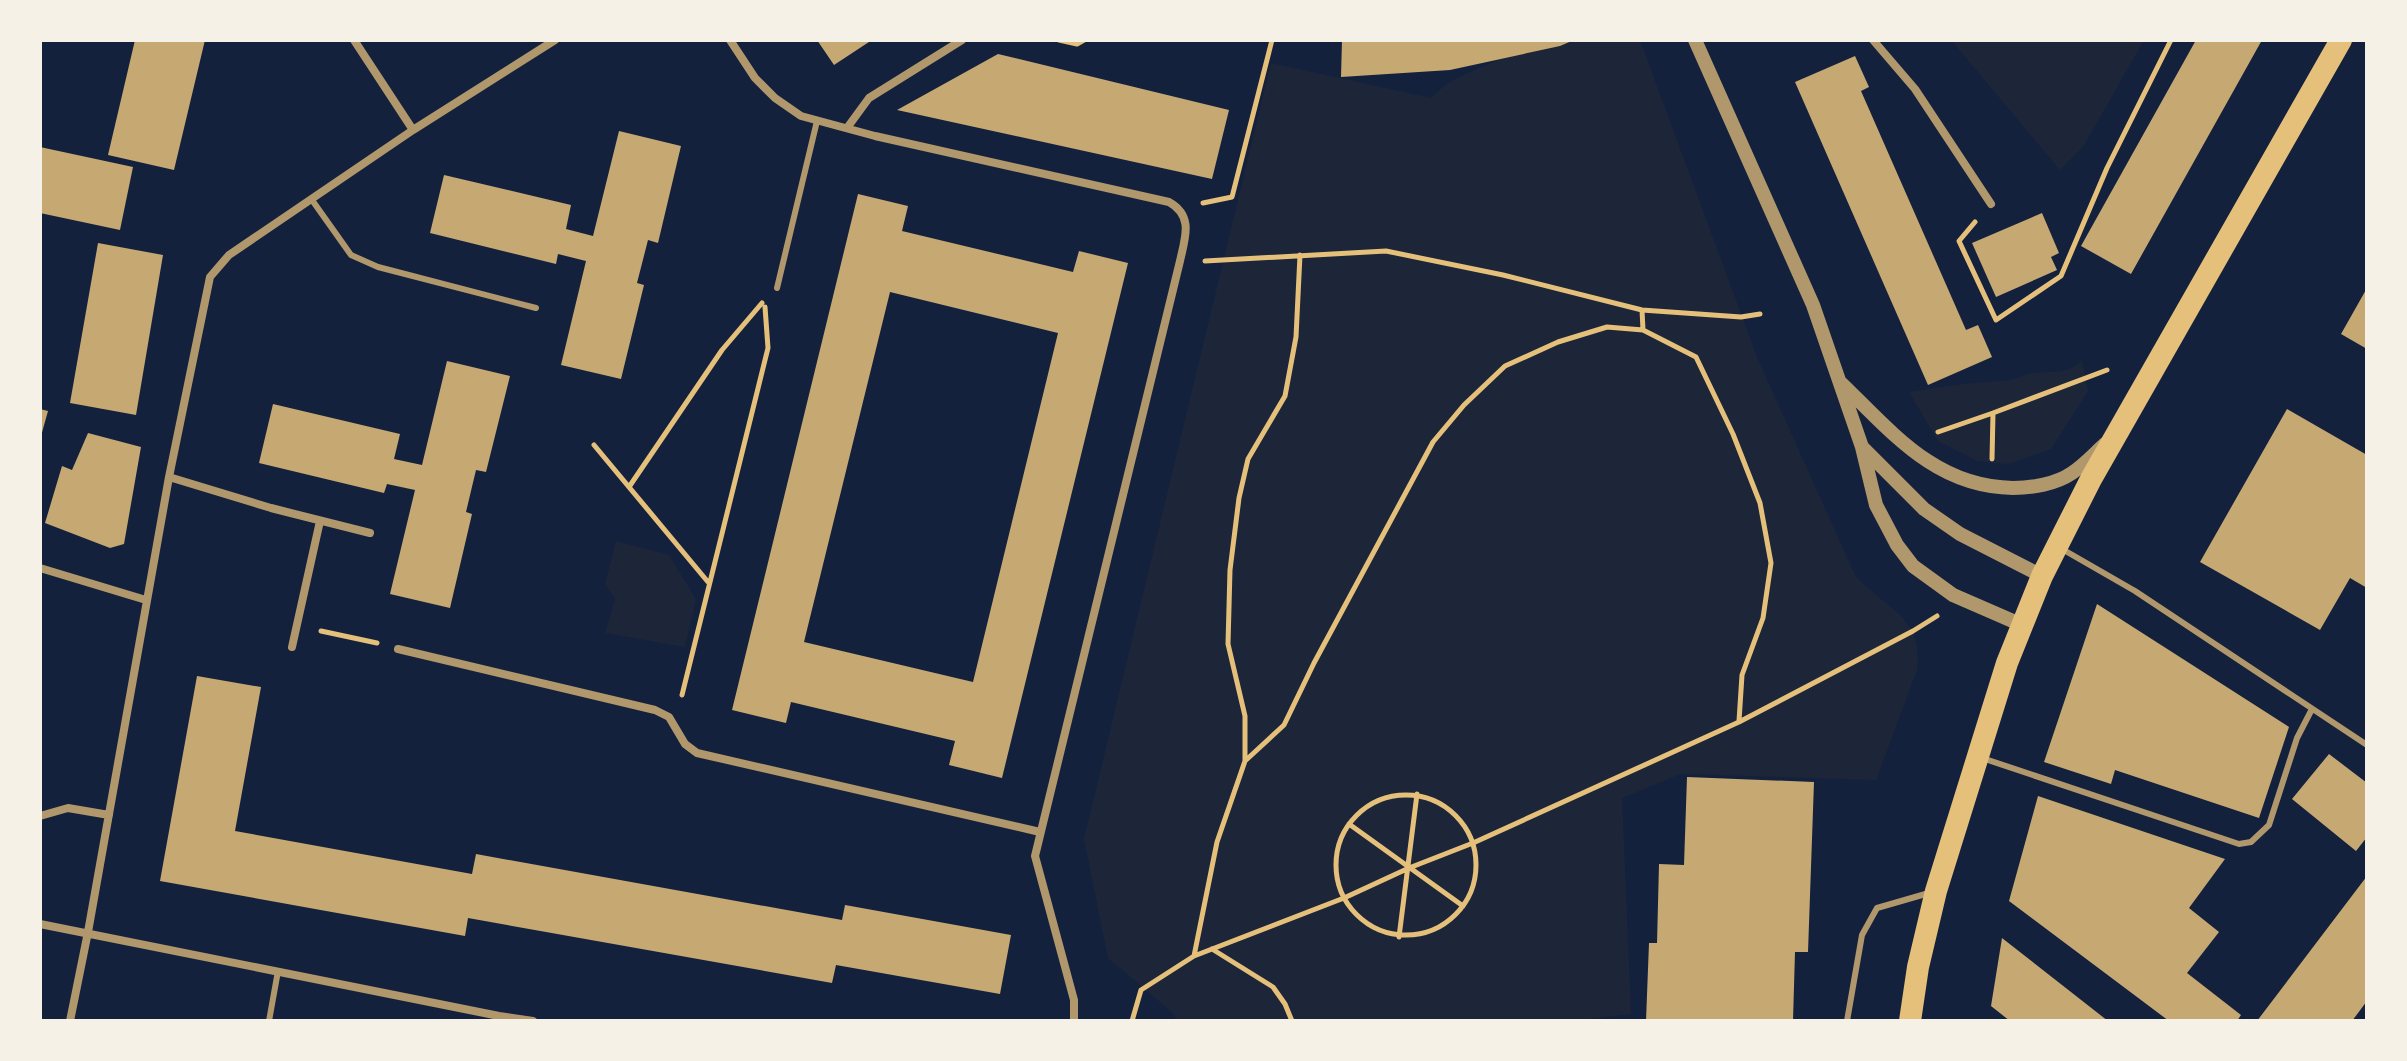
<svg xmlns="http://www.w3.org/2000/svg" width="2407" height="1061" font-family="'Noto Sans',sans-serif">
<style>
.green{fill:#1d2539}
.building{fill:#c6a872;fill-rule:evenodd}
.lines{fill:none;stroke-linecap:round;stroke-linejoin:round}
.path{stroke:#e5c07b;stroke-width:5}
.service{stroke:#b1986c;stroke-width:6}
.minor{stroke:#b1986c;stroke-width:8}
.tertiary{stroke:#b1986c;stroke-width:14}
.trunk{stroke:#e5c07b;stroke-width:22}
</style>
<rect width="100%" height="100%" fill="#14213d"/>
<path class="green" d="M1542,40H1640L1757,357L1855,575C1885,610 1923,614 1917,670L1876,780L1681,774L1622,798L1631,1014L1568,1021H1177L1173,1013L1108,958L1084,839L1271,63L1431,98L1444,86L1455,79Z
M1951,40H2144L2083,147L2060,170Z
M2082,361L2088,391L2051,449L2008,464L1978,461L1938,441L1909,392C1941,387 1972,382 2004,381C2014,381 2024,374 2035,373C2058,370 2060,377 2082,361Z
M616,541L669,555L696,599L685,647L605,633L615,599L605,584Z"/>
<path class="building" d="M135,40H205L174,170L108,155Z
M817,40H872L834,65Z
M1342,40H1574L1560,46L1450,70L1341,77Z
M2196,40H2262L2131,274L2081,246Z
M998,54L1229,110L1212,179L897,110Z
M1855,56L1869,87L1861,91L1966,330L1978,325L1992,357L1928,385L1795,82Z
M619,131L681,146L658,243L648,240L637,283L644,285L621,379L561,365L586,261L558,254L556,264L430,233L444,175L571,205L566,229L593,236Z
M40,147L133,167L120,230L40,213Z
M858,194L908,206L902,231L1073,272L1079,251L1128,263L1002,778L949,765L955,741L791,702L786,723L732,710ZM890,292L1058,333L973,682L804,642Z
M2042,213L2059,253L2051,257L2057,270L1996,297L1972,243Z
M98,243L163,255L136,415L70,403Z
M2367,288V349L2341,334Z
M447,361L510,376L486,472L476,470L466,512L472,514L450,608L390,594L415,490L387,484L384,493L259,463L273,404L400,434L394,459L422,465Z
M40,409L48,411L41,436H40Z
M2287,409L2367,455V588L2350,578L2320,630L2200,562Z
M88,433L141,447L124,544L110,548L45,523L62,466L72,470Z
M2097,604L2289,727L2259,818L2115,770L2111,784L2044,762Z
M197,676L261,687L235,831L472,874L476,854L842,920L845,905L1011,935L1000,994L836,965L832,983L468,918L465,936L160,881Z
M2329,754L2367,783V837L2356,851L2292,799Z
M1687,777L1814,782L1808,952H1795L1793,1021H1646L1649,943H1657L1659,864L1684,865Z
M2038,796L2225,859L2189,908L2219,932L2187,973L2241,1015L2237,1021H2169L2009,901Z
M2367,876V1001L2352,1021H2257Z
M2002,938L2108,1021H2010L1991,1006Z"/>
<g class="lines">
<path class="path" d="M1059,40L1077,44L1084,40
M1203,203L1232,197L1272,40
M1975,222L1959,241L1996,320L2061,276L2107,168L2171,40
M1205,261L1386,251L1503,275L1642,310L1741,317L1760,314
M1642,310L1643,330L1696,357L1733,434L1760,503L1771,563L1763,618L1742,675L1739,721
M1938,432L1993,413
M594,445L708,582
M1992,459L1993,413L2107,370
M629,487L722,350L762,303
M321,631L377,643
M682,695L768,348L765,307
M1245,761L1284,725L1314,663L1433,442L1464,405L1505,366L1558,342L1607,327L1643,330
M1336 865a70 70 0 1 1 140 0a70 70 0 1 1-140 0Z
M1349,824L1463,906
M1399,937L1417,794
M1212,949L1273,987L1285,1004L1292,1021
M1194,956L1217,842L1245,761V716L1228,644L1230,570L1239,498L1248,459L1285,396L1296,337L1300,255
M1132,1021L1141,990L1194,956L1344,898L1409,868L1473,843L1739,722L1913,631L1937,616"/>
<path class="service" d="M312,200L351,255L378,267L536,308
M777,288L817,121
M2062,549L2135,591L2367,745
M1982,758L2239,844L2251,842L2269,825L2297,738L2312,709
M269,1021L278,971
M1847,1021L1862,935L1877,908L1929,893"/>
<path class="minor" d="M354,40L413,130
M730,40L755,78L775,98L801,116L875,136L1169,202C1194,216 1185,238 1180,261L1035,856L1074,1000V1021
M1873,40L1915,89L1991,204
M847,128L869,98L962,40
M169,477L271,508L370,533
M40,568L146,600
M292,647L320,521
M398,649L655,710L669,717L685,744L697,753L1040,832
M40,816L68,808L109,815
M40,924L499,1016L533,1021
M70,1021L88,932L169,477L210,277L229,255L413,130L555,40"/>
<path class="tertiary" d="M1695,40L1813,305L1862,447L1876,505L1897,545L1913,566L1953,595L2022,625
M1840,382C1892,432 1935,487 2013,488C2032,488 2056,484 2072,473C2084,465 2094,454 2105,444
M1862,447L1924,509L1960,534L2042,576"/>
<path class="trunk" d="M1910,1021L1918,967L1936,891L2007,663L2042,576L2091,479L2341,40"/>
</g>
<rect width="2407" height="1061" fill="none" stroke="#f6f1e7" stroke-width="84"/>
</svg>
